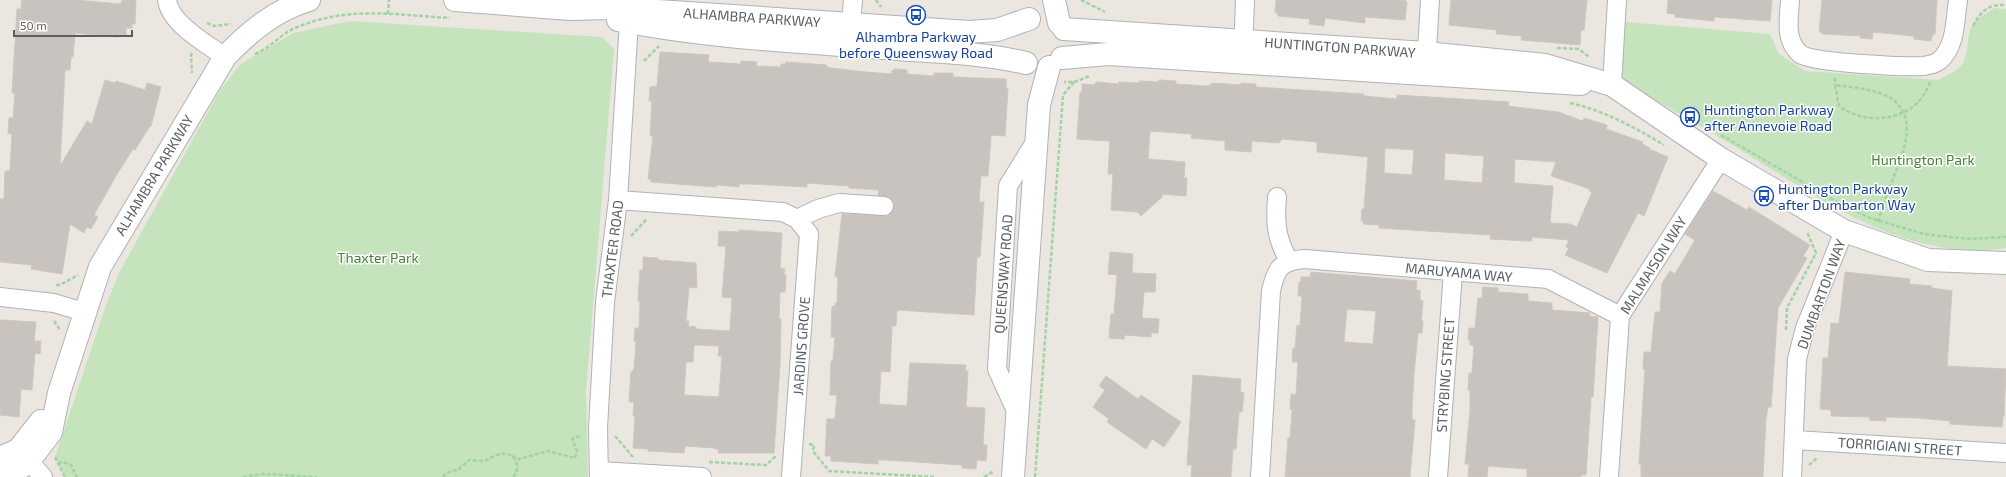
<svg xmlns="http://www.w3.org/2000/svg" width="2006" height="477" font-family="'Exo 2',sans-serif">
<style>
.green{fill:#c5e3bc}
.building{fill:#c8c3bf;stroke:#d0c6be;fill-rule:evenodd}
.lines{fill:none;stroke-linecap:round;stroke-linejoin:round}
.minor-casing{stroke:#aeb3b5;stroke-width:20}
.tertiary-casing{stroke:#aeb3b5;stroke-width:24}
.path{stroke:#a0d4a1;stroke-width:2.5;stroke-dasharray:4 2;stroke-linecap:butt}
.minor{stroke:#fff;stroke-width:18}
.tertiary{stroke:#fff;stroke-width:22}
.labels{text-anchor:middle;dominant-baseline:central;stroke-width:3;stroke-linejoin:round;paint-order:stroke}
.street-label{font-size:14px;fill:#595e60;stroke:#fff}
.transit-label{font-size:14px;fill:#164399;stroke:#fff;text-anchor:start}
.park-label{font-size:14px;fill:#458236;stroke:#fff}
</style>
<rect width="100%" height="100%" fill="#ebe6e0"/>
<path class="green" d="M1995,8L2006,9V248C1904,263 1816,196 1734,146C1696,123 1659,102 1621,80L1625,22L1770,34L1779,54L1805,71L1939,80C1947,75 1960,70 1964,61C1968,52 1967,43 1969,34C1972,21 1984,14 1995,8Z
M350,21L602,37L614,49L586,392L588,477H65L55,457L105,308L120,271L220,90L241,64L293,33Z"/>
<path class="building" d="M22,0H75L121,4L122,0H136L135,24H132V28H126V35L118,34V37L75,33L73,57H71L70,70H65L60,166L87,121L92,124L105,80L115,83L116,81L145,90L147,83L161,87L151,126H150L135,150L133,149L117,174L94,215L98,217L91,229L87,227L84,233L70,224L62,274L31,269L32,265L0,262V199H4L5,171H10L12,134L8,133L9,118H13L15,93H12L17,9H21Z
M1276,0H1405L1407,2L1405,20L1365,17V23L1325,18L1324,26L1309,24L1310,19L1278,16V13H1275Z
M1451,0H1587L1584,30H1581L1580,45L1521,40L1522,36L1496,34L1497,30L1449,25Z
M1668,0H1772L1770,21L1714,17V21L1675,17V14L1667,13Z
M1822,0H1937L1935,34H1933L1931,41L1914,39V36L1873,32L1872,39L1860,38L1861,36L1822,34V32H1819Z
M660,52L709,55L708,62L741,64V61L757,62L756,66L781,67V64H786V62L827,65V67L830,68L866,72L892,74V71L895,69L907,70V74L934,76V73H953V77L1006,79V88H1008L1005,136L991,135L988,176H981L979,202H984L980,257H977L974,315L897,310L896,326H892L890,372L881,371L879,404L907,406L910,363L966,365L965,371H968L966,407L985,408L983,445H987L986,461L977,460L976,469L962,468V465L887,460H878V464L831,461V456H825L827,419H835L837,395H830L831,361H833L835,337H831L832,306L835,307V303H837L838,277H835L842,214L888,216L893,211L894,202L889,197L878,195L879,190L849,188V186L807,183V187L749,184H739V187L717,185L716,187L651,182V179H648L653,136H650L652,101H649L650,87L657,86Z
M1159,80L1176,81V84L1208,86L1212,83L1241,85V83L1256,84V87L1364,94V96L1397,99V95L1509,102L1508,106L1558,112L1583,121L1584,118L1607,125L1606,129L1643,142L1642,144L1650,148L1649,149L1668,157L1644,216L1638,213L1607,273L1565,255L1569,248L1566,247L1569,240L1532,237V241H1527L1490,239L1491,235L1379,228V225L1363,224L1364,221H1361L1362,209H1364L1368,157L1317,152V142L1282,139L1279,143L1252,141L1251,152L1225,150V141L1191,138L1192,134L1150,131L1148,159L1185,162L1184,178H1187L1186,196L1162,194V197L1141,216L1137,212L1111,210L1113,174H1108L1110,141L1077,139L1080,92H1082V84L1095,85L1096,82L1119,84V82L1139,83V81L1159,82ZM1385,148L1414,150L1412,175L1384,173ZM1445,153L1484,156L1482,183L1444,180ZM1515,159L1556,162L1551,176L1590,189L1589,191L1592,192L1577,227L1570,224L1550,223L1553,186L1514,183Z
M1713,191L1747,210L1749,207L1810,245L1803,256L1807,258L1778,308L1771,407H1768L1766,418L1763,477H1641V465L1639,464L1645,369H1643L1644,352H1651L1655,312H1660L1662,283L1670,271L1675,274L1695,240L1685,234Z
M739,230L782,233L780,268L785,269L784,275H786L785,292H780L779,319H781L780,364L774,453H718L719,450L714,448L685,446L684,453L648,451V449L633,448L635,416H633L634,402H629L631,372L634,369L636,343L634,340L635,328H639L640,301H638L639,284L640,270H643V257L658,258V260L696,263L697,288L689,287L686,321H689L688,326L696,327V329L730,331L732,298L722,297L726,246H718L719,231L739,232ZM694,345L719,346L718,356H722L719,397L684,395L686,362H693Z
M1110,252L1133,254L1132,273L1156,274L1155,292H1144L1142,318L1159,319L1158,333H1151V337L1125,335L1124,339L1109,338L1111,314H1114L1117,275L1108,274Z
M1311,272L1417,281L1416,290H1420V300L1423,301L1421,321H1423L1422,333H1418L1414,374L1412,407V420H1415L1410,477H1285L1288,438H1290L1292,412V409H1290L1291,394L1296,395L1298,362H1292L1293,348H1295L1297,325L1300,326L1302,296H1298L1299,282H1301V277H1310ZM1347,309L1376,311L1373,344L1344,342Z
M1845,272L1910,279L1909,284L1932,286V288L1952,291L1947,366L2006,369L2004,416H2003L2002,427L1950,424V421L1919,418L1886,417V421L1869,420L1870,417L1831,416V410L1820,409L1823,358H1828L1831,323L1839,324Z
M1483,287L1498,288V292L1528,294V301L1552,303V310L1590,313L1589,316L1598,317L1593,397H1591L1586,475H1581V477H1527V469L1488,466L1487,477H1468L1469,464H1465L1470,411V390H1468L1469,373H1472L1474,345H1470V340H1468L1469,328H1475L1478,298H1482Z
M0,320L36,322L34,341H41L40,354L35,353L32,390L21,389L19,417L0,415Z
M1193,375L1241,379L1240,392L1244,393L1242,412H1239L1236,449H1233L1231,477H1191L1192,465H1187Z
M1106,376L1138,399L1141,395L1181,422L1164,447L1152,439L1146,449L1107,422L1109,419L1093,407L1105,390L1099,386Z"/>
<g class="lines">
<defs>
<path id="minor" d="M167,0C170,24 207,44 225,57
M1790,0C1789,20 1784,39 1800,54C1809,63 1907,67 1923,66C1929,65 1936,64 1940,60C1956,46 1955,20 1958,0
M851,23L853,0
M1243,53L1245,0
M1426,67L1430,0
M1612,85L1617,0
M1277,197C1275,223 1276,238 1289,261
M618,200L783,212L797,219L809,234L791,477
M797,219L818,209L839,203L884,206
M0,297L54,303L84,312
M1017,413L997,369L1008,186L1037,139
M1795,440L2006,453
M29,461L43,477
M599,471L702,477
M599,477L598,428L605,302L618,200L629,22
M1260,477L1271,291C1276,269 1280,261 1304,259L1548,279L1620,316
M1438,477L1453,272
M1609,477L1620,316L1721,159
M1792,477L1797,359L1805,328L1844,231"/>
<path id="tertiary" d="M455,0L570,9L609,8L673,12L969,32L997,30L1029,19
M1054,0L1059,23
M618,20C709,38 803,42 896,49C940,52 983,53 1026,63
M1064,29L1426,53L1545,65L1612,85L1721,159L1844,231L1928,260L2006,263
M1062,58L1108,54L1581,84
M0,458L18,450L41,421
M8,477L29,461L51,432L59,393L100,267L225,57C249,32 275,10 309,0
M1013,477L1039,105L1049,67"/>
</defs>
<use href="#minor" class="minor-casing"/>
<use href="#tertiary" class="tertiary-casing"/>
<path class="path" d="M876,0L881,7
M1081,0L1105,12
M388,14L389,0
M207,23L214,26L231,24
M1973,26C1981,11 1988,4 2006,5
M1557,48L1579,49L1589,57
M192,53L191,55L192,73
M255,54C270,48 280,35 293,29C346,5 395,15 450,18
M644,61L659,46
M1835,78V85
M1074,82L1090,76
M1570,103C1605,111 1634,127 1664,145
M1721,135L1832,199L1870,218L1924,234L1969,239L2006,237
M1878,222C1882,209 1886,196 1891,184C1901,157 1922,117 1889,97C1874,89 1852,87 1835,85L1839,106C1860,122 1895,123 1916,104C1923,98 1927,89 1931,81
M631,236L647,219
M56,285H60L78,275
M54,321L60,330
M1786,330L1787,308L1816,253L1807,232
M615,436L633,457
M809,444L814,445L813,451L829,471L935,477
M512,456L519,459L548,451L575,458L577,451L572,439L582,435
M55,457L65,477
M709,462L766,465L776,456
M58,463L63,462L71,465L77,477
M1809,465L1817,458
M243,477L263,474L317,477
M443,477L446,473L459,469L469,460C474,460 481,462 486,460C493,457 498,453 507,454C518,456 520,471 513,477
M984,477L994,471
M1035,477L1063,95L1074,82H1064"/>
<use href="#minor" class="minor"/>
<use href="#tertiary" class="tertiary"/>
</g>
<defs>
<symbol id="bus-ring" viewBox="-11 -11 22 22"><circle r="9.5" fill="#fff" stroke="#1a4fb4" stroke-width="1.5"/><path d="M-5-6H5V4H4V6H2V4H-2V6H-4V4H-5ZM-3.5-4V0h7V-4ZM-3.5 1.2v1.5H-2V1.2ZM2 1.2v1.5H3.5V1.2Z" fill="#1a4fb4"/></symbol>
</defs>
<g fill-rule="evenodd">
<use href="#bus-ring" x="905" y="4" width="22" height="22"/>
<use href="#bus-ring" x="1679" y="106" width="22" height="22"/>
<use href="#bus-ring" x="1753" y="185" width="22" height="22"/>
</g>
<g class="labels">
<g class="street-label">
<text transform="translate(752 17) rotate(4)">ALHAMBRA PARKWAY</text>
<text transform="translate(1340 47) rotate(4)">HUNTINGTON PARKWAY</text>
<text transform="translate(154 175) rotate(-59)">ALHAMBRA PARKWAY</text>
<text transform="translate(612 249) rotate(-83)">THAXTER ROAD</text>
<text transform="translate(1653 265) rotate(-58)">MALMAISON WAY</text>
<text transform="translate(1459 272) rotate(5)">MARUYAMA WAY</text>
<text transform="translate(1003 274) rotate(-86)">QUEENSWAY ROAD</text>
<text transform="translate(1821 294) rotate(-70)">DUMBARTON WAY</text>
<text transform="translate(801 346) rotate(-86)">JARDINS GROVE</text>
<text transform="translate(1445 375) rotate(-86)">STRYBING STREET</text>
<text transform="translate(1900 446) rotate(4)">TORRIGIANI STREET</text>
</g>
<g class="transit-label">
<text x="916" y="36" text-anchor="middle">Alhambra Parkway<tspan x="916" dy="16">before Queensway Road</tspan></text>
<text x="1704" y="109">Huntington Parkway<tspan x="1704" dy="16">after Annevoie Road</tspan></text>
<text x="1778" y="188">Huntington Parkway<tspan x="1778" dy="16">after Dumbarton Way</tspan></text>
</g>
<g class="park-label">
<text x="1923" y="159">Huntington Park</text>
<text x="378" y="257">Thaxter Park</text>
</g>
</g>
<path d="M14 30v6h118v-6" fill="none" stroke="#595e60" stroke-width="2"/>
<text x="20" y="30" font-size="12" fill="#595e60" stroke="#ffffff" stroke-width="3" paint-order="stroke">50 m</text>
</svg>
